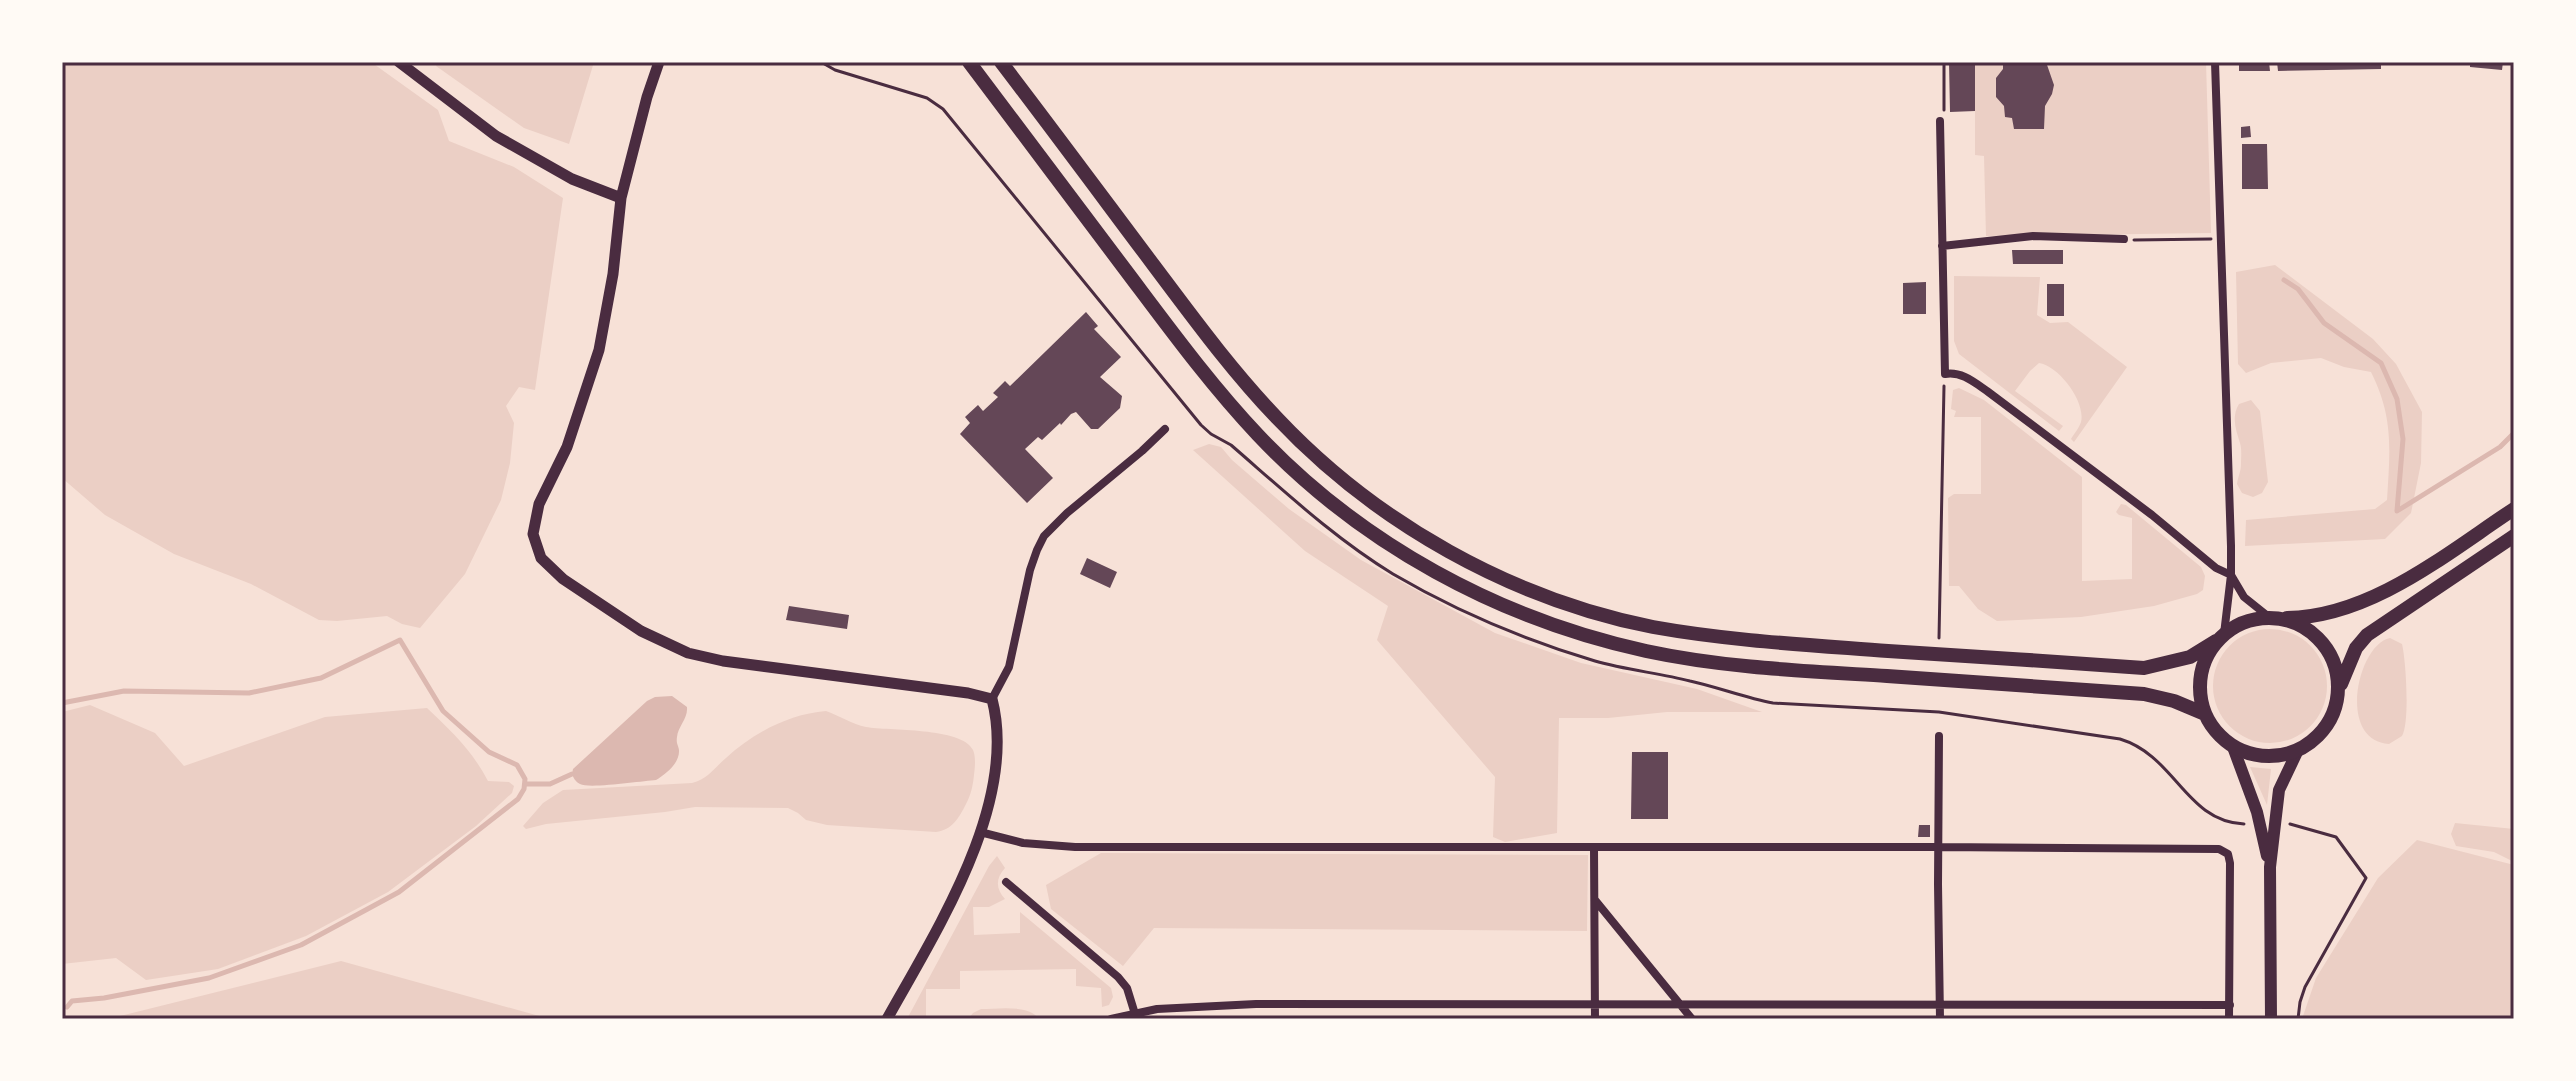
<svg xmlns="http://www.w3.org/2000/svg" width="2576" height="1081" font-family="'Golos Text',sans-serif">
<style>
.green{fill:#ebcfc5}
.water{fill:#dcb8b0}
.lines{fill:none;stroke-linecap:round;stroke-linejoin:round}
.stream{stroke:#dcb8b0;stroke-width:5}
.building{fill:#644757}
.path{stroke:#4a2c40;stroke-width:3}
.minor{stroke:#4a2c40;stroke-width:8}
.tertiary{stroke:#4a2c40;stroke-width:11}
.secondary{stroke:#4a2c40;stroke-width:12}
.trunk{stroke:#4a2c40;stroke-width:14}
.neatline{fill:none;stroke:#4a2c40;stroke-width:3}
</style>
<rect width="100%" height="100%" fill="#f7e1d7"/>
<path class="green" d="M62,62H371L438,110L449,141L514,167L563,198L535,390L519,387L506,406L514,423L510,463L501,500L465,574L420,628L402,624L387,616L337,621L319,620L251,584L174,554L105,515L62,478Z
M438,62H594L569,144L524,128L436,66Z
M1975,62H2206L2211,233L1986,236L1984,156L1975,155Z
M2275,265L2373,339L2396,364L2422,412L2421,463L2411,513L2385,539L2245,546L2246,520L2375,509L2387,500C2390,450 2394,418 2371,372L2344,367L2321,358L2271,363L2246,373L2238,364L2236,272Z
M1954,276L2040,277L2037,315L2050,323L2068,322L2127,367L2074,442L2071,439C2074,434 2079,428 2081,422C2086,402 2059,366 2039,363L2030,371L2015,391L2063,426L2059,431L1959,354L1954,341Z
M1959,388L1984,400L2082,477V581L2132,579V518L2119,515L2116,512L2121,504L2126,505L2201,567L2205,576L2203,590L2197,594L2154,606L2081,617L1997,621L1978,609L1959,586H1949L1948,498L1954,494H1981V417H1954L1956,411L1951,409L1953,390Z
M2251,400L2260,411L2268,482L2262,493L2253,497L2242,493L2237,484C2238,476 2241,472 2241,464C2241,458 2242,449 2240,443C2236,430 2231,417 2239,404Z
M1209,444L1221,447L1232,460L1289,509L1361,560L1495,633L1581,663L1697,689L1762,712H1667L1608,718H1559L1557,833L1505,842L1493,837L1495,777L1377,640L1388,606L1305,551L1193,450Z
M2213 686a57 57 0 1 1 114 0a57 57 0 1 1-114 0Z
M2390,638L2402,644C2406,661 2410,722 2402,736L2389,744C2336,740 2358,644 2390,638Z
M90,705L155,733L184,766L325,717L427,708C452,732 471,749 488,781L509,782L514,786L512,793L476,826L388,892L306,936L218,969L146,980L116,958L62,964V712Z
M826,711C840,716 852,724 866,727C888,731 962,727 973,750C976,757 975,767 974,775C973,785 971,795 966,804C959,818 952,830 936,832L827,825L806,820L798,813L788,808L695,807L665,812L546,824L526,829L523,826L543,803L563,790L692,783C708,779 713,769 726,758C753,733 789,714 826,711Z
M2250,767L2271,769L2267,805Z
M2455,823L2514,829V862L2494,852L2456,846L2451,834Z
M2417,840L2514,865V1019H2302L2316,978L2378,878Z
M1101,853L1588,855L1587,931L1154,928L1123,966L1051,909L1046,885Z
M997,856L1005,868C995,879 996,889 1005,899L989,907H973L974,935L1020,933V912L1111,988L1113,997L1109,1005L1102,1007L1101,988L1076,986V969L960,971V989H926V1019H907L989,866Z
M341,961L550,1019H108Z
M981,1009C998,1009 1029,1004 1039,1019H968L973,1013Z"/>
<path class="water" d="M672,696L687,707C688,719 678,726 677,737C676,744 678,744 679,750C680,763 666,774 656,780C642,781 589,789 580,784C575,781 574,779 572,774L573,769L647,701L655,697Z"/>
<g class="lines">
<path class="stream" d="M2284,280L2298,289L2324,323L2381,363L2397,399L2403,439L2397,511L2500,447L2514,433
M62,703L124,691L249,693L321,678L400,640L443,711L489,752L517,765L525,779L524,789L518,799L399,892L301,945L209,978L104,998L72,1001L67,1007
M525,784H550L572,774"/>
</g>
<path class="building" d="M1949,62H1975V111L1950,112Z
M2003,62H2046L2054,85L2052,94L2045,106L2044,129H2014L2012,118L2005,117L2004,106L1996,97V78L2003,69Z
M2239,62H2269L2270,71H2239Z
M2277,62H2381V69L2278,71Z
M2470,62H2503L2502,70L2470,67Z
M2250,126L2251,137L2241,138V127Z
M2242,144H2267L2268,189H2242Z
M2012,250H2063V264H2013Z
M1926,282V314H1903V283Z
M2047,284H2064V316H2047Z
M1086,312L1098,326L1094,329L1121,357L1100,377L1122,396L1120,408L1098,429H1091L1076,412L1071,414L1061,425L1060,423L1042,440L1038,437L1025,449L1053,478L1027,503L960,434L970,423L965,417L978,405L983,411L998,397L993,393L1005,381L1010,386Z
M1087,558L1117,572L1110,588L1080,574Z
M789,606L849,615L847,629L786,620Z
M1632,752H1668V819H1631Z
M1919,825H1930V837H1918Z"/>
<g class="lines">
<path class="path" d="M821,62L835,70L927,98L943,109L1201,425L1211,434L1231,445C1283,490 1334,538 1393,574C1456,611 1525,640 1595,661C1626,670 1659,673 1690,681C1718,687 1745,698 1773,703L1939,712L2120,739C2176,756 2185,821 2244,824
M1944,62V110
M2134,240L2211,239
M1939,638L1944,386
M2290,824L2336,837L2366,878L2305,987L2300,1002L2298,1019"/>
<path class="minor" d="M2215,62L2231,546V575L2224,634
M1940,121L1945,374C1961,371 1974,382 1987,391L2152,515L2216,568L2231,575
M1942,246L2033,236L2124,239
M2231,575L2244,597L2269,617
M992,699L1009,667L1030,570L1037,550L1044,536L1067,513L1142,451L1165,429
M1939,736L1938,884L1940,1019
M980,832L1023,843L1075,847H1938L2219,849L2228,854L2230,863L2229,1019
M1594,848L1595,1019
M1006,882L1118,977L1127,988L1135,1014
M1595,900L1692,1019
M1111,1019L1157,1009L1256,1004L2230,1005"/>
<path class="tertiary" d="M399,62L496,136L572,179L621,198
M659,62L647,97L621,198L613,274L599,350L567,447L539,504L533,534L541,558L563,579L641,631L688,653L723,661L968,693L992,699C1019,803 936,931 887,1019"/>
<path class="secondary" d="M2233,747L2257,812L2267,856
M2271,1019L2270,867L2279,790L2298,750"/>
<path class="trunk" d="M969,62C1021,131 1072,199 1124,268C1167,325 1209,383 1258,435C1361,544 1499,619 1646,651C1725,668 1807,671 1887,676C1973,682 2059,688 2144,694L2174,701L2205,714
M1001,62C1053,130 1104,199 1155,267C1194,319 1232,371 1277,418C1376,523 1511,599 1653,627C1731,641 1810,645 1888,651C1973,656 2059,662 2144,668L2190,657L2216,641
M2200 687a69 69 0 1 1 138 0a69 69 0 1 1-138 0Z
M2287,618C2371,617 2447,553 2514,509
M2341,684L2356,648L2367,635L2514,536"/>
</g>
<rect width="2576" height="1081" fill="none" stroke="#fffaf5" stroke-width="128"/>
<rect x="64" y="64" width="2448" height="953" class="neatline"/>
</svg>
